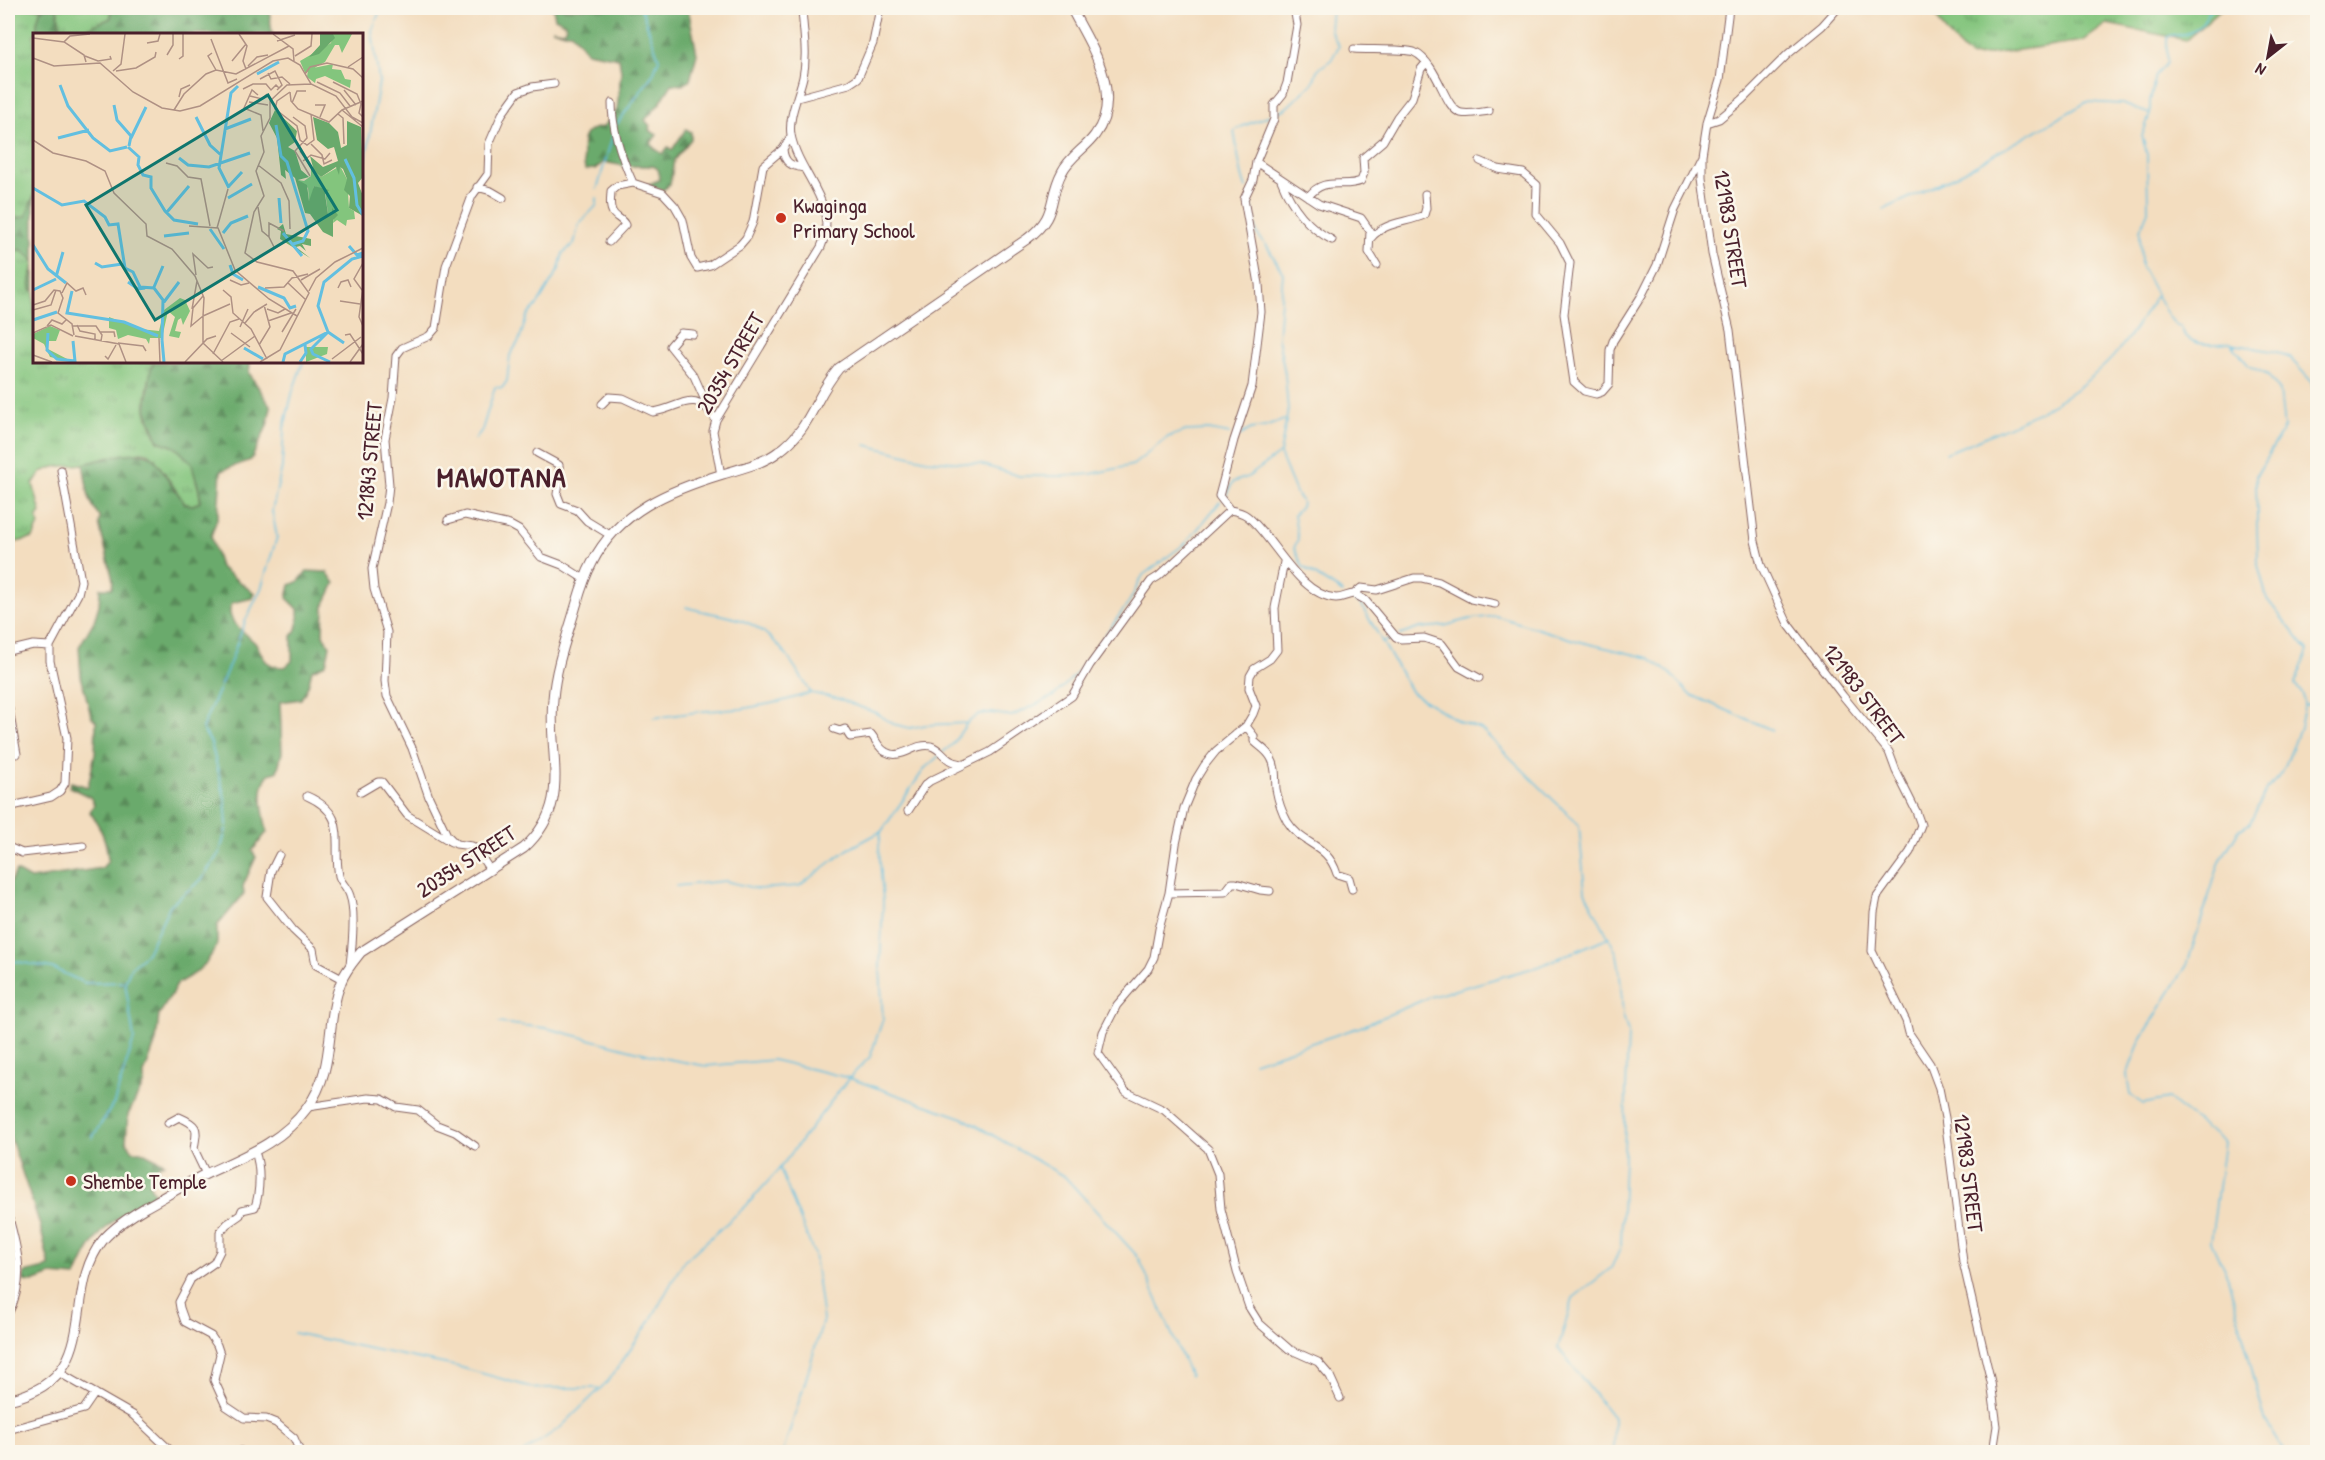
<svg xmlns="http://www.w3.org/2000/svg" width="2325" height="1460" font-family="'Patrick Hand',sans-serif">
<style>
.grass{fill:url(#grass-tufts);stroke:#667254;stroke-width:1.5}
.forest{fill:url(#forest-firs);stroke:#5a644c;stroke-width:1.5}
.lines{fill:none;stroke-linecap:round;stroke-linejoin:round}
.stream{stroke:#62bfe0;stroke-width:1.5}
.minor-casing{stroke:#85625f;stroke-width:9}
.tertiary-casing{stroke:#85625f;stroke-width:11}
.minor{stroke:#fff;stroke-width:7}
.tertiary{stroke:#fff;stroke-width:9}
.poi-dot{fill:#c8321e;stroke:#fbf7ec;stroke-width:2}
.labels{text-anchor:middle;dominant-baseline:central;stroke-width:5;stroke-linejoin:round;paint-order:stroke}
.poi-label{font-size:22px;fill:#4a1f2b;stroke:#fbf7ec;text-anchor:start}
.street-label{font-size:22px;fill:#4a1f2b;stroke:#fbf7ec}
.district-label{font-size:28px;font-weight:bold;letter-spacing:1.5px;fill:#4a1f2b;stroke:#fbf7ec}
.inset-river{fill:none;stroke:#62bfe0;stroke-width:3}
.inset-road{fill:none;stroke:#af9184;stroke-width:1.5}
.view{fill:#0f766e;fill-opacity:0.15;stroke:#0f766e;stroke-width:3}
.inset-edge{fill:none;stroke:#4a1f2b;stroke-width:3}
</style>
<defs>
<pattern id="grass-tufts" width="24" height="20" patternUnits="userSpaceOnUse" patternTransform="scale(1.5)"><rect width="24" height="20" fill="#83c57d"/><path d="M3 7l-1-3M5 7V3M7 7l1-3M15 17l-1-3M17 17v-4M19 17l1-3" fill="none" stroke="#6d9f67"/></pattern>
<pattern id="forest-firs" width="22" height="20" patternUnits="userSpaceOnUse" patternTransform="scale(1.5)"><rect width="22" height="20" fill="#6aaa6c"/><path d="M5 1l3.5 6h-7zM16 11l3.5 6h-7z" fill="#598a59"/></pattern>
</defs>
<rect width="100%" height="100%" fill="#fbf7ec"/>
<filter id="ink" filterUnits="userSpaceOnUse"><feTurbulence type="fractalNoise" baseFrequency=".0167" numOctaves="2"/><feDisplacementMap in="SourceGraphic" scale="12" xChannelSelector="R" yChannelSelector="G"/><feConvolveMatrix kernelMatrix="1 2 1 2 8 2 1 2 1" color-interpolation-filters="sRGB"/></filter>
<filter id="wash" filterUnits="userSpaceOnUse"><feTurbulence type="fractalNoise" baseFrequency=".008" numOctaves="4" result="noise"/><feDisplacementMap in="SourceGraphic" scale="24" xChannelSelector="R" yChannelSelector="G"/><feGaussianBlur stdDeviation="1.35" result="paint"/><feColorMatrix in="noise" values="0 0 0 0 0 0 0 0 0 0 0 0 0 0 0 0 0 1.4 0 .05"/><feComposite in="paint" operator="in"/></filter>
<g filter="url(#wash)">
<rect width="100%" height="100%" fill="#f3ddbf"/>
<path class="grass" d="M8,8H41L37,22V34H34V196L26,216L19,218L8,215Z
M57,8H111V18L86,29L82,34H52L60,26Z
M1931,8H2153L2161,12H2169L2174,8H2222L2186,40L2107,24L2083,41L1970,57L1947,34Z
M11,249L22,250L34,261C34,270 29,281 31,289L34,291V362H155C150,372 145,397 146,409C147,419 154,431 158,441L175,447L193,463C193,477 201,489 200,502L193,505L185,504L154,458L148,453L141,452L83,464L54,467L41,472L33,484L41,513L37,518L39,525L33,538L12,543L8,533V250Z"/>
<path class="forest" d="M41,8H57L60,26L52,34H37V22Z
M111,8H269L272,34H82L86,29L111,18Z
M555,8H688L697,54L690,80L683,85L672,84L660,103L645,120L650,126L649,130L657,135L651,143L654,148L663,154L668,147L672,150L686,129L691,132V139L674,160L670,185L663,190L647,185L659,180V172L657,168L652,166H624L604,162L595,169L585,170C582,149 576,129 603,127L617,110L621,72L619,58L587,52L571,32H561L552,29L563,31L566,28L565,23L555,18L553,9Z
M34,196V291L31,289C29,281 34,270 34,261L22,250H8V215L19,218L26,216Z
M155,362H250L249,373L271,407L267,426L251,460L221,471L218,516L211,536L220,567L254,593L253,598L232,603C222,621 248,634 257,645C260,650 262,658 267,662C272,666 279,667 285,667L292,661V636C300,628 298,620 298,609L287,598L290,585L299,581L307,571L327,572L335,583L324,606L323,635L330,646L326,664L312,670L308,686L301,699L280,702L282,753L277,772L269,774C256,789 264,813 267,832L252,851L256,857L243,886L244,894L217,926V946L206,963L194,974L178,983L159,1015L156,1041L144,1074V1083L128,1115L126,1141L133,1151H141L164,1163L159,1165L149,1184L155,1194C112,1220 95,1229 76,1277L51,1275L33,1282L24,1281V1273L49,1267V1263L39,1222L8,1131V887L16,871L30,879L102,868L108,861C107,841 101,828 90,812L94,804L90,797L69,787L71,782L88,787L95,753L96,721L91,716L81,676L79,647L94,621L99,605L100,588H112L113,580L99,524L100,517C85,498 88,486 83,464C102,460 138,446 154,458L185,504L193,505L200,502C202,489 193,476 192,463L175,447L158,441L146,409L151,368Z"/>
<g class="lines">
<path class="stream" d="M2212,8C2196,33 2197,32 2167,37V63L2156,75L2150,101V114L2142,136L2147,154L2148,211L2140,230L2141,266L2168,316L2175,324L2181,327C2188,349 2213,344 2231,343L2249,366L2268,375L2280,391L2284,428L2256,476L2258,565L2267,599L2308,651L2295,684L2303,695L2304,706L2300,728L2294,744L2282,773L2266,790L2250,823L2239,830L2220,861L2187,965L2140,1041L2127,1075L2130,1095L2143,1104L2168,1099L2224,1142L2211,1241L2228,1278L2265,1420L2285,1452
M1277,112L1285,109L1313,83L1317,70L1331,60L1339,46C1326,26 1331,30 1332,8
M617,124L653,74L659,59L641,8
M362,182L379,82L372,31L381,8
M1246,188C1239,171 1238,150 1234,132L1236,129L1270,115
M597,189L613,135
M1250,194L1257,234L1267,246L1283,273L1278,338L1285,374L1288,410L1280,454L1297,495L1302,502L1301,507L1294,515L1298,539L1294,548L1303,567L1343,593
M1883,210L1958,175L2087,102L2122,104L2150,114
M2232,344L2277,352L2290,358L2311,381L2318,405
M1239,436L1251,429L1265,427L1284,420
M475,439L482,430L495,387L502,388L507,381L510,355L519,341L527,316L538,304L559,269L563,253L574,244L579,224L597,205V198
M866,445L927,460L980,464L1019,476H1064L1091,474L1133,465L1168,437L1186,431L1209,430L1230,434
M1946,453C2002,430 2063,407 2107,363C2126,344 2141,319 2156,296
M1224,499L1233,482L1248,477L1279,454
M1349,598L1360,603L1412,693L1460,722L1481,729L1579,825L1585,892L1617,954L1620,974L1623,1015L1628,1032L1621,1247L1611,1268L1573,1298L1558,1348L1614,1419L1613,1452
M686,607C704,613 724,614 741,620C776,632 793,664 811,693
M1400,635L1420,628L1444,626L1470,619L1496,616L1581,642L1649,658L1672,675L1689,694L1772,730
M1382,642L1393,639
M2304,706L2318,703
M653,718L705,711L741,709L779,702L811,693L839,699L876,713L893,724L910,728L925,725L967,723
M943,752L952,745L967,723L979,714L991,713L1012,716L1054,696L1074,676L1098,645L1129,602L1143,575L1186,543L1220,502
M676,886L725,881L758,889L799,886L847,850L880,832
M8,960L52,968L85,983L125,982
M499,1023L546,1028L663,1058L706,1066L773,1060L849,1078L963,1118L1065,1177L1139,1258L1190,1376
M1254,1062L1360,1027L1430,997L1540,966L1609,937
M92,1138L114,1103L134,1039L125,982L131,967L147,953L170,905L201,880L220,852L227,826L225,798L211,743L202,728L230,663L246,619L261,589L277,537L272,511L282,467L284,428L293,390L303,362
M780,1169L814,1254L823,1320L806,1379L783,1452
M294,1333L459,1367L534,1388H598
M524,1452L561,1427L609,1380L649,1323L683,1262L746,1206L780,1168L849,1078L870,1057L883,1019L880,968L883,902L879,847L881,832L925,768L940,755"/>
</g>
</g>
<g filter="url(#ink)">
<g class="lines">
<defs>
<path id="minor" d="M771,8L802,9
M1729,8L1720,80L1707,123L1702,155V178L1712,254L1730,330L1755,541L1761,565L1788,624L1843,696L1889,752L1896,771L1916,811L1921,825L1910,852L1877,897L1874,912L1872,951L1906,1021L1909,1033L1930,1064L1939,1088L1945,1118L1963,1262L1991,1382L1997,1426L1993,1452
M1354,49C1366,50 1406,49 1414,52C1439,64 1444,109 1461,113C1470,115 1480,112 1489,111
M797,98L849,84L858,78L873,43L880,8
M612,103C612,129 622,159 633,183L663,193L675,206L683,220L691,258L697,268L710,265L740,245L746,238L753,222L763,166L783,149L791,136
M1707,123L1719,119L1742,100L1788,54L1822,26L1838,8
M783,149C784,163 791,166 804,168
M1480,161L1498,169L1523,173L1537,185L1536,214L1560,243L1570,263L1564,314L1574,382L1584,391L1596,394L1602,392L1609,384L1610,350L1613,341L1642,295L1657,265L1675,209L1701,157
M1256,162L1319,204L1361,218L1370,231L1369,252L1377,265
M1281,180C1291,206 1307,227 1332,240
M477,187L491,191L503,198
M1308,197C1325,175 1342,189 1361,181L1364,173L1363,158L1383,141L1397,117L1412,98L1421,69L1426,63
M1371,238C1384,222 1407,223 1424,215L1426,208L1425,194
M609,242L625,225C622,218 615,218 612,211C609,205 611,197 611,191L617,186L633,183
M693,334L681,333L670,346L694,376L708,407
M602,404L609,397L623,398L653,412C682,408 694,386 716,420
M537,453L559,465L560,478L557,494L561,504L577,510L587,521L610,535
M721,475L713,431L716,420L821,247C840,203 799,176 791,135C788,117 799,95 803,77C808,53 803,31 802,8
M1230,510L1219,496L1234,440L1252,386L1261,312L1259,284L1244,199L1253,180L1256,162L1274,119V105L1283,94L1287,83L1297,25L1294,8
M1230,510C1236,511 1242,512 1247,516C1273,536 1299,596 1336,598C1343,598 1348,594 1354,594L1365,600L1396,637L1401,639L1424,638L1442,644L1459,667L1479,678
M448,520L465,515L510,525L519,530L541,557L562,565L584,579
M1284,562L1275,608L1277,650L1270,659L1254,669L1250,676L1249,688L1256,706L1253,714L1246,726L1216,751L1204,766L1196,779L1184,808L1176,844L1169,893L1159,929L1154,957L1148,969L1117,1005L1103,1032L1098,1053L1126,1092L1164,1110L1208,1149L1218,1174L1221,1209L1237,1272L1249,1307L1259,1323L1289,1349L1318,1362L1330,1376L1340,1398
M1354,594L1361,588L1377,590L1414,578H1422L1439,582L1471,599L1495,604
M8,651L33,645L50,646
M8,704L17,754
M1246,726L1254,736V741C1260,747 1267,750 1271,758C1277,768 1275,779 1276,789C1278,800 1282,812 1287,821C1303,847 1327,842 1337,874L1349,878L1352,889
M834,729L840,731L845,729L850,737L871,734C876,740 879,749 886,752C901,761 915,742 931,746C944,750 943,762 962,764
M361,792L378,782H382L407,815L451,842
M307,796C350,815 332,841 339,876C341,883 348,888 350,896C356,912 352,948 350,965
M8,807L51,797L60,791L65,783L67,738L50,661V646L78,594L81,581L61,470
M908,811L925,785L930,781L990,752L1072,696L1090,665L1151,581L1159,576L1230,510
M8,847L22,853L83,846
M279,855L271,871L267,897L293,930L313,949L316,965L342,979
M490,870L476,849L472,846L456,844L447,835L429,797L412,748L387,696L385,681L387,632L374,589L372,569L387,503L389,485L385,439L393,398L396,356L402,348L429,336L436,328L446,266L472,196L488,174L489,144L502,114L518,92L532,87L554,84
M1169,893L1225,892L1232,883H1236L1260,890L1270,891
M308,1107L368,1098L382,1099L396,1107L418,1110L437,1125L455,1132L475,1146
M168,1123L179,1117C200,1126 197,1129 194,1149L206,1174
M255,1152C261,1167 260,1192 255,1207L242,1210L240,1215L227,1224L220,1232V1251L214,1263L191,1279L179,1302L180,1308L185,1322L211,1336L217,1345L220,1354L214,1380L226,1406L244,1418L266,1419L276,1423L294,1438L300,1452
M8,1215C18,1249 26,1281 8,1314
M58,1372L133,1415L172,1452
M8,1430L84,1409L95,1393
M241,1451L242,1452"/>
<path id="tertiary" d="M8,1400C107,1377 59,1294 103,1240C114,1227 131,1216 146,1207C166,1196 185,1184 206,1174C244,1156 281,1143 307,1108C337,1067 324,1025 341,982C345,971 353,962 361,952L524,848C574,802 547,756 553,699C555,672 564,645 572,619C578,600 582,581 592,563C618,511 670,490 723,474C742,468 762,464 778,452C812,428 814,397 839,368L1027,239C1059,215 1047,200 1062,172C1070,156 1085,149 1095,135C1125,95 1090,44 1071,8"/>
</defs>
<use href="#minor" class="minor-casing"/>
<use href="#tertiary" class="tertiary-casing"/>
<use href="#minor" class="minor"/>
<use href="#tertiary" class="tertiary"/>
</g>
</g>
<g class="poi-dot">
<circle cx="781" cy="218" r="6"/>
<circle cx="71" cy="1181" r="6"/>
</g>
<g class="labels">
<g class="poi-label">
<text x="793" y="205">Kwaginga<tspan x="793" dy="25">Primary School</tspan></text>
<text x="83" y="1181">Shembe Temple</text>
</g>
<g class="street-label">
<text transform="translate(1731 229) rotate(81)">121983 STREET</text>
<text transform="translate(730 363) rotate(-60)">20354 STREET</text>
<text transform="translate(369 461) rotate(-85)">121843 STREET</text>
<text transform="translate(1864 694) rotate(53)">121983 STREET</text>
<text transform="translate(466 861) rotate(-33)">20354 STREET</text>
<text transform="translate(1969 1173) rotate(83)">121983 STREET</text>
</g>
<g class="district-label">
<text x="502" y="477">MAWOTANA</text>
</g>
</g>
<g transform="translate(33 33)">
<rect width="330" height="330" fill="#f3ddbf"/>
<path d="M300,1H319L309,20L306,12H302L292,29L272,40L267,28L298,10ZM300,31L299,36L308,37L312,46L318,47L317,55L292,43L283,46L282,50L274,44L275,36ZM307,133L314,146L316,175L321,178L322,186L314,187L313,193L304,187L300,190L301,179L295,181L292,158L281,153L278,167L276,168L275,155L265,147L271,148L278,143V135L288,144ZM147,265L152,267L157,278L150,292L148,285L145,287L142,298L148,299L146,305L136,303L142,284L135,278L129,305H117L116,311L113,306L95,302L85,306L83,297L76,295V284L107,296L126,298L131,277ZM17,293L27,297L23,308H14L15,316L38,328L17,324L11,311L0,305V301ZM273,314H295L294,321L273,329Z" fill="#83c57d"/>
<path d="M287,1H300L302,5L286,21L276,24L287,12ZM242,77L264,98L262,109L255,114L262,118L268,137L276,144L265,147L274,152L276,168L281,153L296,157L292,161L295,181L299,180V175L305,182L300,187V204L290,199L277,181L272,180L262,145L252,137L253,146L248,142L244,105L236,90ZM280,84L296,90L305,99L308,115L314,112V88L328,94L330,144L325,150L330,163V183L316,175L317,163L311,157L314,146L310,136L307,134L306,142L303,134L288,144L281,138L277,123L290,134L305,128L301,114L295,116L284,107ZM250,191L253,201L278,206V213L269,211L273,218L267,213L263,214L277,225L247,206L248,198L244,196Z" fill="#6aaa6c"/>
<path class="inset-river" d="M224,41L246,29M27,52L35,73L60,105L77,118L94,114M81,72L84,87L98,103L96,113M163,84L177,112L188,122M243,92L248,123L254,129L275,198L270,208L260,211M192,96L218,86M25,105L56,97M98,105L113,74M95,114L106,124L105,132L110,142L118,144V155L132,178L141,187L165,191M146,125L155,132L176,134L217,120M312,126L321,145L324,172L330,182M196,153L209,139M0,155L29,172L51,168L72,184L76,192L85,191L92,235L100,239L107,254L121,255L130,267L129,307M196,155L186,135L198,60L205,53M195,165L219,151M246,165L248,190M134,179L156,153M177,196L191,216M190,200L198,190L215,183M250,200L269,223M131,203L156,200M0,212L15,236L33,250M316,213L324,222L330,220M62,230L69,234L89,231M197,232L200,241L210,247M23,244L30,219M95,249L105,256L112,255M121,254L130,233M225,254L251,265L257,275L263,273M0,257L23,246M39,258L34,280L91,289L125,303M131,269L146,249M0,287L24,279M295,299L311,310M15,300L14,317L24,326L42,328L40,308M294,300L278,316L280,321L297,329M129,307L131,329M211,315L230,326M250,329L252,321L295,299L285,273L291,249L319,226L330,223M267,329L273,320L272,312"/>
<path class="inset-road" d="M206,1L214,13L210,28L213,36M240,1L260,16L261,28M0,5L31,9M178,6L195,50L204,46M244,8L262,2M114,10L125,8L127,1M179,20L175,23L183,37M134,22L140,12V1M52,23L65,28L78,26L77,23M262,23L278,13L279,1M0,25L21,33L67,30L100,59L129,75L147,78L167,73L240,28L255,25L267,32L278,51L303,63L319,84L330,90M146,26L150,23V1M199,28L213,11M53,29L51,22L31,9L37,3L57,1M215,33L224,24L235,22M315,34L330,24M80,38L88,31L92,1M83,38L103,35L122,24L123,19M235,40L238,46L249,44L257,51M272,41L277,34L294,30L320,36L330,45M227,46L242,38L249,52L244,57M284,49L307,60L317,73M300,49L324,61L328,71L326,80L330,84M210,56L220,51H233L238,57L243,52L246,55M311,57L323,72M257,59L244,68L242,76L264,93L267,107L274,112L281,107L278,81M257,59L258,68L265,76L296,89L309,77L330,68M225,62L219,57L211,75L228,82L230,98M217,63L229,66L234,61M146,64L148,56L157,52M216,69L235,72M259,70L264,58H273M282,72H292L287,84M141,77L151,61L173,41L183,37L203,41L256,13M309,77L330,94M305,81L310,85L311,111M260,84L272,93L274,105L262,118L277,143M0,107L20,120L53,128L72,138L81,160L113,191L114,203L139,216L162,243L171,265L170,283M278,111L289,122L291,131L299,127M267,118L279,135M270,128L278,122L292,126L297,120M133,130L144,133L155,144L168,146L177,193M225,132L248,150L256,168L257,196M225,174L229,198L236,204M156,193L185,195L202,237L236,266L264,283M184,195L195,156M242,216L236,204V190L251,198M163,242L160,221L175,235L180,234M197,247L208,252L216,250M268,247L287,236M255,250L273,267M232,255L251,254L259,245L275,241M305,255L308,249L315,247L318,254M330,255L326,284L330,293M190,257L198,264L200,280L218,296L234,326M329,257L321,246L330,230M276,258L283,245L302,229L330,215M29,260L34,250L43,258L50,255L53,262M170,263L160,275L158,293L170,283V310L190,329M307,268L327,271M0,272L12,268L21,257L27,258L30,265L25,280L39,291L41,302M159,276L164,248M234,276L245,280L252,276M0,277L18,272L23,257M170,283L197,271M235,288L258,280M212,290L221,279L234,271M44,292L47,298L62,301V306M14,293L19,287L29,291L33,287M40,293H63L69,302L68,308M207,294L215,276M67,299H81L82,304M249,299L263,276M0,300L18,292L40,303M198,300L217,314M312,302L317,301L330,321M42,303L86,311L93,329M126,305L127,329M85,310L110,313L113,318M226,312L237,294L231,272M180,321L197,289L206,286M0,322L19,329M72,323L75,326L83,312M299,326L328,304M188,328L222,303M152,329L174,306L183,303M227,329L247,317L276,260L260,238L224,229L212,220L221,179L231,163L223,138L231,119L228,103L237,85V68L254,52L278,51M317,329L330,311"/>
<path class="view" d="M235,62L304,177L122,287L53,172Z"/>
<rect width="330" height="330" class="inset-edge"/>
</g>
<rect width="2325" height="1460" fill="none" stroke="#fbf7ec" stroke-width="30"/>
<g transform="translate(2268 57) rotate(211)" stroke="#fbf7ec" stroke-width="4.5" paint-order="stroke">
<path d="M0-4.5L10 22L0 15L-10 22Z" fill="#4a1f2b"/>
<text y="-9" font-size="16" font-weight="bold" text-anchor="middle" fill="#4a1f2b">N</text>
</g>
</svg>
